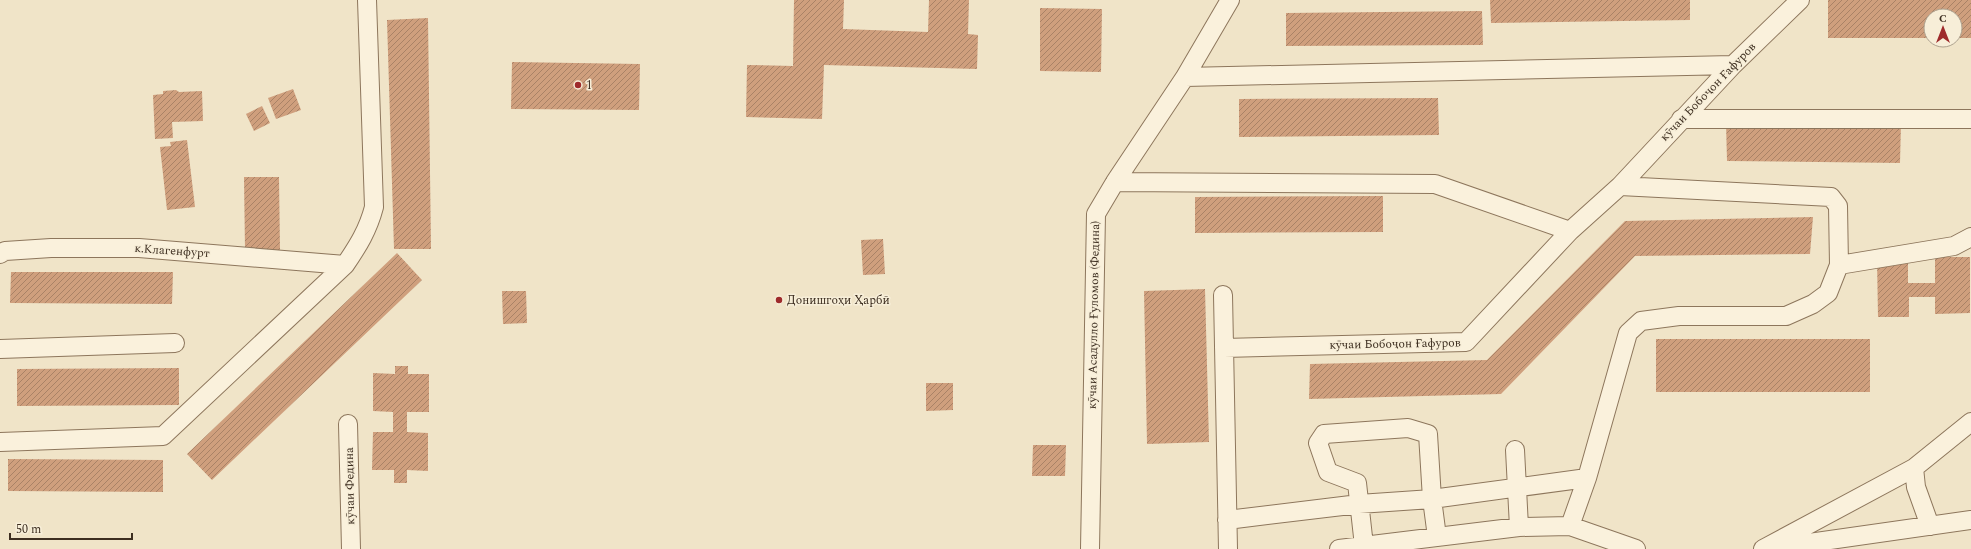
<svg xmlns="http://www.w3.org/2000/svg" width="1971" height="549" font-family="Spectral,serif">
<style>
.building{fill:url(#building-hatch)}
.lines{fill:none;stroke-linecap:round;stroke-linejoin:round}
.minor-casing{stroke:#8d765c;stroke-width:20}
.minor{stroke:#faf1dc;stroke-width:18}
.poi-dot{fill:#9e2a2b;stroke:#f7eed8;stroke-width:1.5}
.labels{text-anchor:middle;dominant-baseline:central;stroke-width:3;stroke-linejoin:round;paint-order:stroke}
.poi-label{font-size:12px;fill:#3d2e20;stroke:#f7eed8;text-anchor:start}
.street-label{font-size:12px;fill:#3d2e20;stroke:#f7eed8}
</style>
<defs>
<pattern id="building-hatch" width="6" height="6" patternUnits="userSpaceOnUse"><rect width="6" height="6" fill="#cf9f7d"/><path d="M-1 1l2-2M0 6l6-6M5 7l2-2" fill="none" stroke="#a98266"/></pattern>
</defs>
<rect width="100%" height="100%" fill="#f0e4c8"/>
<path class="building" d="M794,0H844L843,29L928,32L929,0H969L968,34L978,35L977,69L824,65L822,119L746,117L747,65L793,66Z
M1490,0H1690V20L1491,23Z
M1828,0H1971V38H1955V16H1931V38H1828Z
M1040,8L1102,9L1101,72L1040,71Z
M1482,11L1483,45L1286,46V13Z
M428,18L431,249H394L387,20Z
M512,62L640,64L639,110L511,109Z
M293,89L301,110L276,119L268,98Z
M176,90L179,92L202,91L203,121L172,122L173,138L155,139L153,95L163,94V91Z
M1438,98L1439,135L1239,137V99Z
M262,106L270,123L254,131L246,114Z
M1726,122L1901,123L1900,163L1727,161Z
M187,140L195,207L167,210L160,147L171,146L170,142Z
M244,177H279L280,250H245Z
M1383,196V232L1195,233V197Z
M1813,217L1810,254L1635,256L1501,394L1309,399L1310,364L1487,360L1625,221Z
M883,239L885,274L863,275L861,240Z
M397,253L422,280L212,480L187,454Z
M1935,257H1970V313L1935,314V297H1909V317H1878L1877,259H1908V283H1935Z
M11,272H173L172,304L10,303Z
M1205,289L1209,442L1147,444L1144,291Z
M502,291H526L527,323L503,324Z
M1656,339H1870V392H1656Z
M395,366H408V374H429V412H407V432L428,433V471L407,470V483H394V470H372L373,432H393V412L373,411V373L395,374Z
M179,368V405L17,406V369Z
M926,383H953V410L926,411Z
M1033,445H1066L1065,476H1032Z
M8,459L163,460V492L8,491Z"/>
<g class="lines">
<defs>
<path id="minor" d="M1185,77L1733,65
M1681,119H1971
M1115,182L1435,184L1570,231
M1620,186L1733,65L1800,0
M0,254L5,251L51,248H139L345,265
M1839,265L1954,246L1971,237
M1223,295L1228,549
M1224,348L1466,342L1570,231L1620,186L1831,197L1838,206L1839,265L1828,293L1813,304L1786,316H1679L1641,321L1628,333L1587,478L1570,526
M0,349L175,343
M348,424L351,549
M0,442L163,436L345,265C358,246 368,230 374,207L367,0
M1515,450L1519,527
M1914,468L1916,487L1930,526
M1227,520L1359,504L1432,499L1587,478
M1364,546L1357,483L1328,472L1318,443L1324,434L1408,428L1428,434L1432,499L1437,537
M1774,548L1971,520
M1090,549L1096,214L1115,182L1185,77L1230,0
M1339,549L1519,527L1570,526L1636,549
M1763,549L1914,468L1971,422"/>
</defs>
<use href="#minor" class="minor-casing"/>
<use href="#minor" class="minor"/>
</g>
<g class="poi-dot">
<circle cx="578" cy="85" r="4"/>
<circle cx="779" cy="300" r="4"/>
</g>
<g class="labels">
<g class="poi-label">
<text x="586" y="85">1</text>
<text x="787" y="300">Донишгоҳи Ҳарбӣ</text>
</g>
<g class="street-label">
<text transform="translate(1708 92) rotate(-46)">кӯчаи Бобоҷон Ғафуров</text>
<text transform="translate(172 251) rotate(4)">к.Клагенфурт</text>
<text transform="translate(1094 315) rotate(-89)">кӯчаи Асадулло Ғуломов (Федина)</text>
<text transform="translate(1395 344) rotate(-1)">кӯчаи Бобоҷон Ғафуров</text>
<text transform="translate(350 486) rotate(-91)">кӯчаи Федина</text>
</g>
</g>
<g transform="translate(1943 28)"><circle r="19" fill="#f7eed8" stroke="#ada18e"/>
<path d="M0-3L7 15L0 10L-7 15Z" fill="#9e2a2b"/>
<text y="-6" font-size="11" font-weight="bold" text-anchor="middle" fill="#3d2e20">С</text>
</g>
<path d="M10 533v6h122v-6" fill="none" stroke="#3d2e20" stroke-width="2"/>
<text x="16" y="533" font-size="12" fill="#3d2e20" stroke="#f7eed8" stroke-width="3" paint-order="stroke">50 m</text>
</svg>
